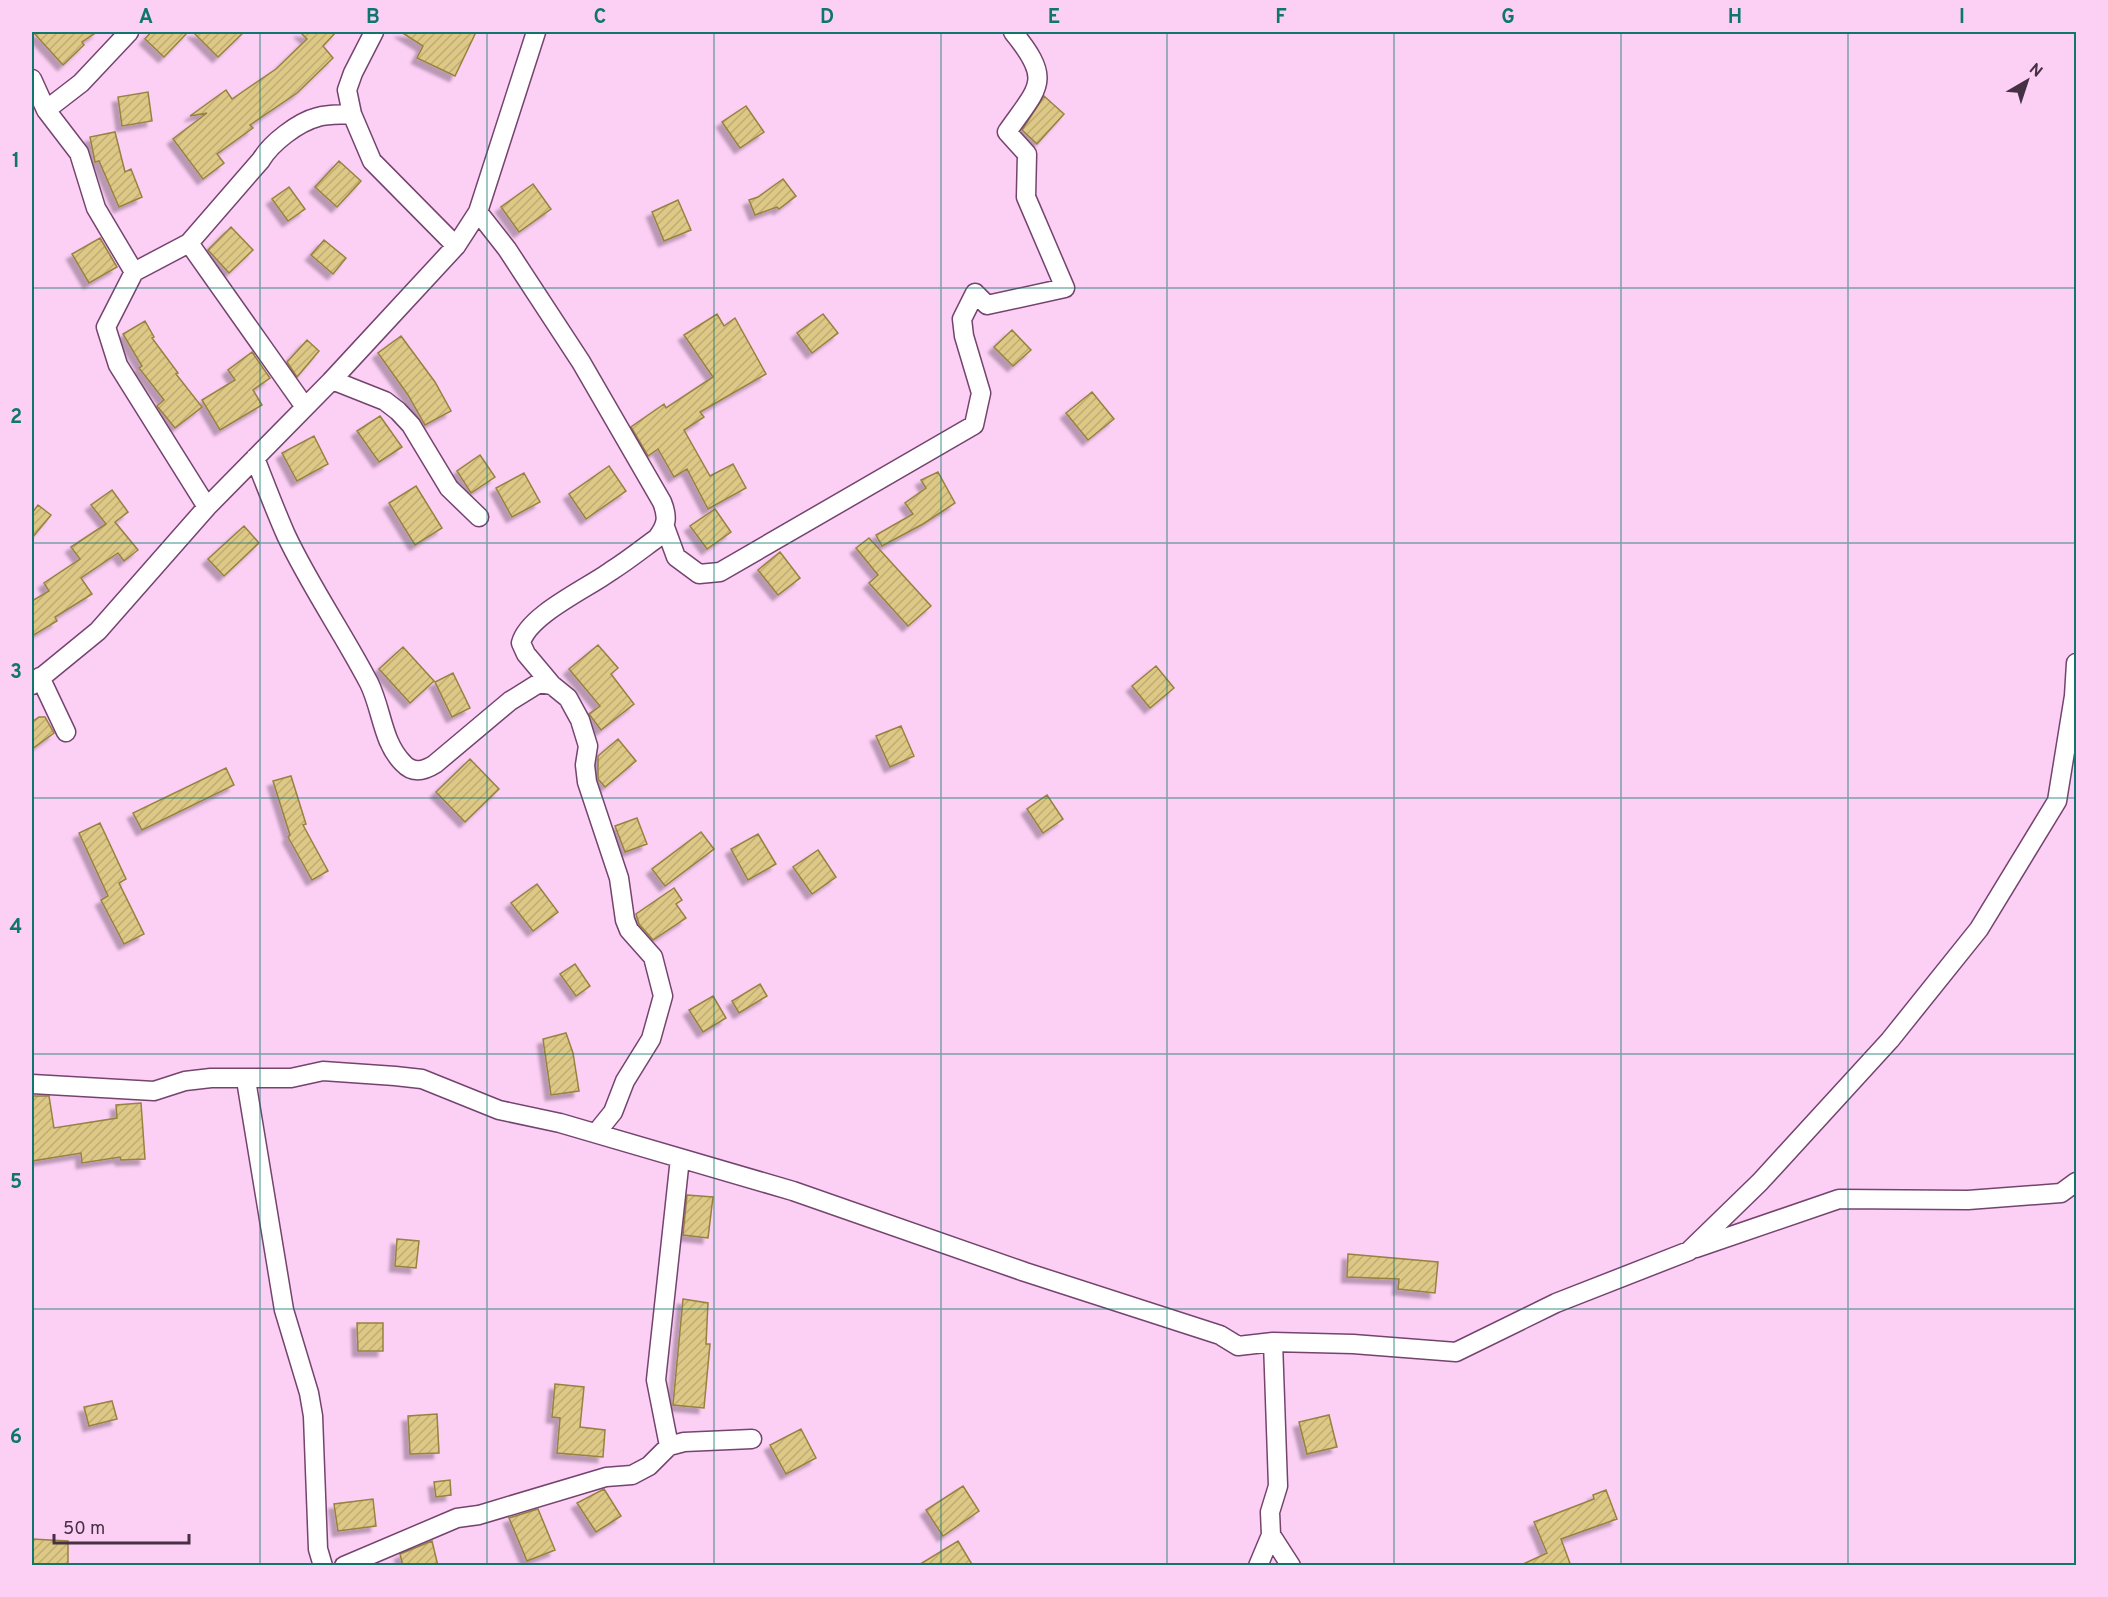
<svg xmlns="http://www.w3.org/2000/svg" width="2108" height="1597" font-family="Overpass,sans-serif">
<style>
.building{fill:url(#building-hatch);stroke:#978240;stroke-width:1.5;filter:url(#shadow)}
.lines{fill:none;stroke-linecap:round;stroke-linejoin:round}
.street-casing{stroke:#74446e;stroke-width:21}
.street{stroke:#fff;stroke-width:18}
.grid{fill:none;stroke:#0f766e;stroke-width:1.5;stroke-opacity:0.55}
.neatline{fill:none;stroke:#0f766e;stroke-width:2}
.grid-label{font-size:20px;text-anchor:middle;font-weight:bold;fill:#0f766e}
</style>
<defs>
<pattern id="building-hatch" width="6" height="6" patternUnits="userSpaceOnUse" patternTransform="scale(1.5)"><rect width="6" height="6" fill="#dec885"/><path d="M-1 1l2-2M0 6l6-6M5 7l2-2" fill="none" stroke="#c0ac74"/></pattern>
<filter id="shadow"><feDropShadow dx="-5.5" dy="5.5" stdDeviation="1.5" flood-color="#0004"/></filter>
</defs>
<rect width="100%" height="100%" fill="#fccff5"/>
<path class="building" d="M33,32H97L82,42L84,45L63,65Z
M151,32H188L164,57L145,39Z
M193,32H244L218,57Z
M300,32H336L323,46L333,58L297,93L250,125L253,128L217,154L224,163L203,179L173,139L207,113L190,116L226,90L232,99L276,69L307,39Z
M401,32H476L455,76L417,58L423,46Z
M148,92L152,121L122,126L118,97Z
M1044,96L1064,114L1037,144L1022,130Z
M746,106L764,132L740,148L722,122Z
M115,132L125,172L131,169L142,197L119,207L99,161L95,162L90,137Z
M339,161L361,181L337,207L315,187Z
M783,179L796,196L779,209L777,207L755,215L749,200L758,197Z
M533,184L551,209L519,232L501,207Z
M289,187L305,209L288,221L272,199Z
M678,200L691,230L664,241L652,212Z
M231,227L253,250L229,273L208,250Z
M100,238L117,267L89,283L72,254Z
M324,240L346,258L333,274L311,255Z
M717,314L724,326L735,318L766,374L700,412L704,417L684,430L710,476L733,464L746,488L708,509L687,469L674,477L658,449L648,456L631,427L664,404L666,408L713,377L684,335Z
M823,314L838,333L812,353L797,333Z
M145,321L154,337L152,338L178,373L176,374L202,407L175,428L157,406L164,400L139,368L142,366L123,334Z
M1012,330L1031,350L1013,366L994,347Z
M401,336L435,382L451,411L425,425L408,395L378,353Z
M307,340L319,351L297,377L287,362Z
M252,352L270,378L253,390L262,405L220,430L202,400L235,380L228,370Z
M1092,392L1114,419L1088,440L1066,413Z
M380,416L402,447L379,462L357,431Z
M314,436L328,464L297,481L282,453Z
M480,455L495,477L471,493L457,471Z
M609,466L626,491L586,519L569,494Z
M938,472L955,503L923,524L882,546L876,535L913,514L905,503L926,488L921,480Z
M524,473L540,502L512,517L496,488Z
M416,486L442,528L415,545L389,503Z
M112,490L128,512L115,522L138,550L124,561L118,553L81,578L92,594L55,617L57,621L32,636V601L49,591L44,583L80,559L71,547L106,524L91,505Z
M38,505L51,515L32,538V513Z
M715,509L731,532L707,549L690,526Z
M244,526L259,543L224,576L208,559Z
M869,538L931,606L908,626L869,583L878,575L856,548Z
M780,552L800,578L778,595L758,570Z
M598,645L618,668L611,674L634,704L601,730L589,714L600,706L569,669Z
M403,647L434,681L410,703L379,669Z
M1156,666L1174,688L1150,708L1132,686Z
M453,673L470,708L452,717L435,682Z
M39,717H45L54,733L32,749V722Z
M901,726L914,756L890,767L876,736Z
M618,739L636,761L605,787L598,779V756Z
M470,759L499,789L465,822L436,792Z
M226,768L234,785L142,830L133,813Z
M291,776L306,824L303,825L328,871L312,880L288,837L290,835L273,781Z
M1047,795L1063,819L1043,833L1027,809Z
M637,818L647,844L625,852L615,826Z
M100,823L126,879L119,883L144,934L124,944L101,900L108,896L79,833Z
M701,832L714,849L665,886L652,869Z
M758,834L776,864L748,880L731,849Z
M818,850L836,877L812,894L793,867Z
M537,884L558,912L533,931L511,903Z
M674,888L682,900L676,904L686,918L653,940L639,924L636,914Z
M575,964L590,986L576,996L560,974Z
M760,984L767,996L739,1013L732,1001Z
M713,996L726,1018L703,1032L689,1010Z
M566,1033L573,1053L579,1091L551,1095L543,1039Z
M32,1096H49L54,1128L117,1118L116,1105L141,1103L145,1159L121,1160L120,1157L82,1163L81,1153L32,1161Z
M687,1195L713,1197L708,1238L683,1235Z
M397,1239L419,1241L416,1268L395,1266Z
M1348,1254L1438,1262L1435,1293L1398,1289L1399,1279L1347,1277Z
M683,1299L708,1303L706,1344H710L704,1408L673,1405Z
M357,1323H383V1351H358Z
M555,1384L584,1387L580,1427L605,1430L603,1457L557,1453L560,1418L552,1417Z
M112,1401L117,1419L89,1426L84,1407Z
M437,1414L439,1453L410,1454L408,1416Z
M1329,1415L1337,1447L1307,1454L1299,1422Z
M801,1429L816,1458L786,1474L770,1445Z
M450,1480L451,1495L436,1497L434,1482Z
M963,1486L979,1511L943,1536L926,1510Z
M604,1489L621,1516L596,1532L577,1503Z
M1606,1490L1617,1519L1561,1539L1571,1566H1519L1547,1553L1534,1522L1594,1499L1593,1495Z
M373,1499L376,1526L338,1531L334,1504Z
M538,1509L555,1550L527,1561L509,1518Z
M32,1539L68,1541V1566H32Z
M432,1541L438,1566H403L400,1554Z
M958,1541L973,1566H917Z"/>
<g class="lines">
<defs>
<path id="street" d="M374,32L353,73L347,90L352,114L372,161L456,246
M32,79L46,110L79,153L96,208L134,272L106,327L118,365L207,507
M46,110L81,83L129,32
M478,212L507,249L581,362L662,502C668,517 667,525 657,538C642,549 627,561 611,571C588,588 528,615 521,643L526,654L552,685L568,698L580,720L588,746L585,765L587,782L619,878L625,920L629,930L653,957L663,996L651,1039L625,1081L613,1112L596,1133
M134,272L189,243
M332,380L385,401L398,411L411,425L449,488L479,517
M305,407L189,243L261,160C271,143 298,122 318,117C328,114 341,115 352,114
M255,458C265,484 275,510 286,535C310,586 343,633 369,683C382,709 382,742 403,763C413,774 424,771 435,764L510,701L539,683L552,685
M665,527L676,557L699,574L720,572L974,425L981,393L964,336L962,319L975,293L987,305L1065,288L1026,197L1027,154L1007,132C1039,86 1053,81 1013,32
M40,677L66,732
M32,685L98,631L207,507L332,380L456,246L478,212L536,32
M246,1080L284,1310L309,1393L313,1416L318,1549L323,1566
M32,1084L154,1091L185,1081L211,1078H291L323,1071L395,1076L422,1079L499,1110L560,1123L793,1191L1025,1272L1220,1335L1238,1346L1273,1342L1278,1486L1270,1512L1271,1535L1291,1566
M1696,1248L1839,1199L1968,1200L2061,1193L2076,1182
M1273,1342L1353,1344L1456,1352L1556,1303L1689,1251L1760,1182L1890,1040L1979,929L2057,801L2074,696L2076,663
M669,1446L656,1380L680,1158
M344,1566L457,1518L479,1515L606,1477L632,1475L649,1466L669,1446L684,1442L752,1439
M1258,1566L1271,1535"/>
</defs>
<use href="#street" class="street-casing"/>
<use href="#street" class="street"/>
</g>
<path class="grid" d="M260,32V1566M487,32V1566M714,32V1566M941,32V1566M1167,32V1566M1394,32V1566M1621,32V1566M1848,32V1566M32,288H2076M32,543H2076M32,798H2076M32,1054H2076M32,1309H2076"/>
<rect width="2108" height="1597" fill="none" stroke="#fccff5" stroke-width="66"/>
<g transform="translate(2027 81) rotate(39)" stroke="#fccff5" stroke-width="4.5" paint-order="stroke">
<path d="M0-4.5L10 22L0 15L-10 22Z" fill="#463043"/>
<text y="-9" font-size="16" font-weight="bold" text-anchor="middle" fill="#463043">N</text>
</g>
<path d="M54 1534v9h135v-9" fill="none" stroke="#463043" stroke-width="3"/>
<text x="63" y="1534" font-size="18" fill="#463043" stroke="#fccff5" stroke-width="4.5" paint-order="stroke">50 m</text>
<rect x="33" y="33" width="2042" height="1531" class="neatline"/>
<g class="grid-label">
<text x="146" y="23">A</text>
<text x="373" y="23">B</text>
<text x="600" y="23">C</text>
<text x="827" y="23">D</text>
<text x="1054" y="23">E</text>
<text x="1281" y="23">F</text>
<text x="1508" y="23">G</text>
<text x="1735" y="23">H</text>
<text x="1962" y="23">I</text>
<text x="16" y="167">1</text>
<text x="16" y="423">2</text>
<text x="16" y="678">3</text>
<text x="16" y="933">4</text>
<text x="16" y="1188">5</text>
<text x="16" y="1443">6</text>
</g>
</svg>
